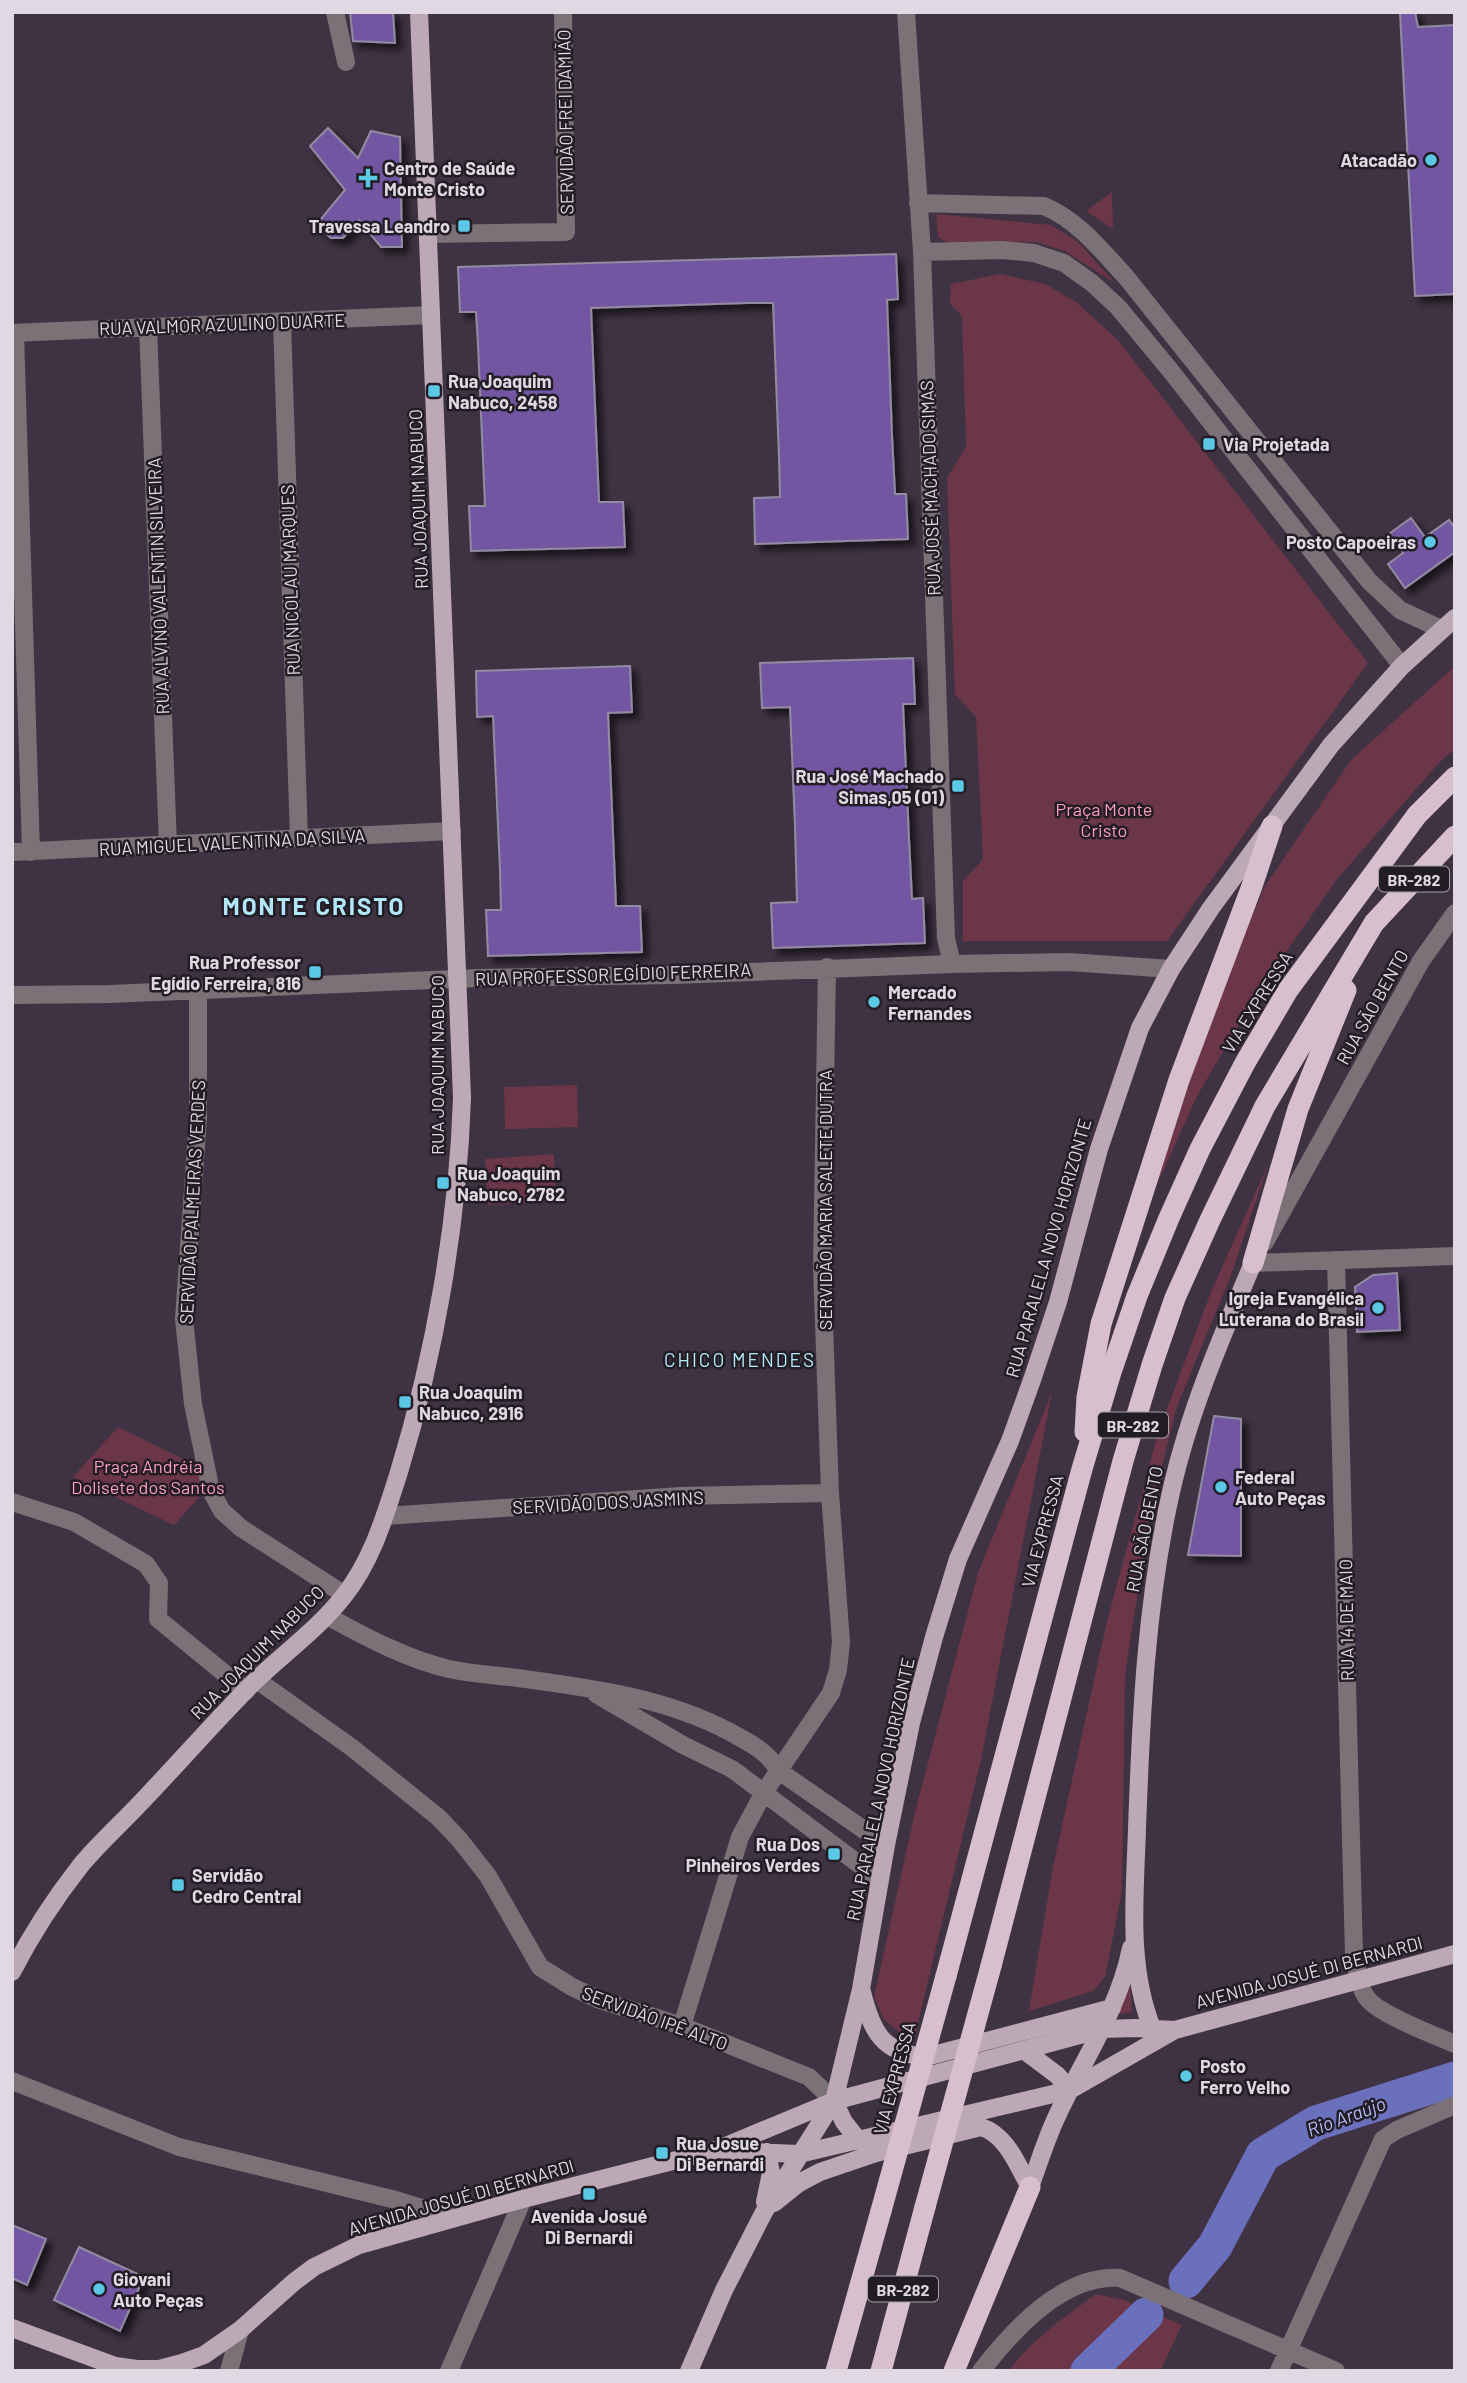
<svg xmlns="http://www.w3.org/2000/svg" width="1467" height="2383" font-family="Barlow,sans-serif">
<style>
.green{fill:#6c3649}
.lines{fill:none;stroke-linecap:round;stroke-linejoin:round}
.river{stroke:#6b70bd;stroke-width:35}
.building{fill:#7257a1;stroke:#928ba1;stroke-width:2;filter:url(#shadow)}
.minor{stroke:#7b7177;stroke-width:18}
.major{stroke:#bda9b6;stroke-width:18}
.highway{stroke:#d7bfce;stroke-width:21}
.highway-bridge{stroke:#d7bfce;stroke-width:21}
.poi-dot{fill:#5bc8e6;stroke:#221c24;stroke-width:2.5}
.labels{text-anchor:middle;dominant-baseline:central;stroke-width:5;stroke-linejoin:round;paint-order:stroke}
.shield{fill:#221c24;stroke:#a7a0a9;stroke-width:2}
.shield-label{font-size:16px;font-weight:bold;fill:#e0d8e2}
.street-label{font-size:18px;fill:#e0d8e2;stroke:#221c24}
.poi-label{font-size:18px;font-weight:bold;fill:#e0d8e2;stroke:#221c24;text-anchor:start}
.park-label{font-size:18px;fill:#fc9ebc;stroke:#221c24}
.neighbourhood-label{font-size:19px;letter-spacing:2px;fill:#b1e7f8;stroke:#221c24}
.water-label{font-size:19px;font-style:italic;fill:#b3b9f8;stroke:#221c24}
.district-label{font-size:24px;font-weight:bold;letter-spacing:2px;fill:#b1e7f8;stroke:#221c24}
</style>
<defs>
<filter id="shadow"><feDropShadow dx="6" dy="6" stdDeviation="3.5" flood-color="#0009"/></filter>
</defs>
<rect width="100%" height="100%" fill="#3f3242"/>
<path class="green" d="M1112,192L1113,229L1086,211Z
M936,214L1051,225L1077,241L1116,284L1065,251L1036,242L949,244L938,237Z
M1000,274L1045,284L1076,302L1118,340L1368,663L1167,941H963V881L983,859L976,717L955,694L947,478L966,447L962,316L950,304L951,284Z
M1455,666V748L1438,764L1337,879L1257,994L1197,1096L1143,1215L1225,979L1265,886L1351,760Z
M577,1085L578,1127L505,1129L504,1087Z
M554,1154L555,1201L488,1205L485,1159Z
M1269,1162L1230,1278L1177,1406L1150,1514L1125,1674L1122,1891L1105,1977L1093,1991L1029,2011L1053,1867L1107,1621L1159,1430L1211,1292Z
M1052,1392L981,1759L913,2044L884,2019L874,1997L915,1812L978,1573Z
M118,1427L198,1466L204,1492L174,1525L73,1477Z
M1129,1969L1132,2012L1112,2015Z
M1096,2294L1124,2300L1182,2325L1160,2371H1009C1031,2340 1066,2316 1096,2294Z"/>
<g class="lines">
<path class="river" d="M1186,2281L1215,2246L1263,2155L1316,2123L1455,2079
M1088,2371L1146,2315"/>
</g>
<path class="building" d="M350,12H393L395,43L353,41Z
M1415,12L1418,27L1455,25V294L1415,296L1400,13Z
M328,128L358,158L371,131L400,137L402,247H381L359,220L343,238H331L320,229L321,219L345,190L310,146Z
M896,254L898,299L887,300L892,435L895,494H906L908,539L755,544L754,498L780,497L779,457L773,303H746L591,308L599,502H623L625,547L471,551L469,506H485L478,345L476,312H460L458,267Z
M1411,518L1425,537L1449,520L1455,528V552L1405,588L1388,564L1403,553L1389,534Z
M913,658L915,704H903L909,839L912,899L923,898L925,943L773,948L771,903L797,902L795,827L790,707L762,708L760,663Z
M630,666L632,712L608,713L616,906H640L642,952L488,956L486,910H501L500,870L493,716L477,717L476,671Z
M1397,1273L1400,1330L1357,1332L1355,1287L1373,1275Z
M1214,1416L1241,1419V1556L1188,1555Z
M12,2225L46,2239L27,2285L12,2278Z
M79,2247L144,2277L120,2331L54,2300Z"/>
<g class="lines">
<path class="minor" d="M335,12L346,62
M906,12L922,252L946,938L952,964
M918,203L1044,206C1079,221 1101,250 1126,277L1369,581L1400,610L1441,629
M428,234L566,232L563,12
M922,252L1002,250L1034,253L1064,263L1092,283L1118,307L1170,370L1402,666
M282,322L299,839
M148,327L168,845
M12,333L431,315
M15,333L31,852
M12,852L452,831
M198,990V1117L184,1319L193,1404L211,1491L222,1511L241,1528L345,1595
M12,995L110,994L477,978L675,975L952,964L1069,962L1171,969
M1265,1242L1421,961L1455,913
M1336,1260L1354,1955C1357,1969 1358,1986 1367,1998C1378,2014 1434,2035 1455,2044
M1253,1263L1455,1256
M12,1502L74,1522L146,1564L159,1583L158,1619L246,1691
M385,1516L681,1496L830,1493
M327,1616C366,1637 406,1659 449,1669C472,1674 495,1675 518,1678C591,1688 664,1697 730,1732C750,1743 767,1751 779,1771L886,1845
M257,1680L351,1747L438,1817L459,1839L488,1876L540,1967L572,1987L600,2000L682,2026L809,2077L834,2101
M596,1694L683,1745L732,1769L880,1880
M682,2026L740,1837L763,1794L831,1693L838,1670L841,1642L830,1493L822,1267L827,967
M12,2081L179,2147L396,2200L454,2218
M229,2371L240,2330
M449,2371L523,2199
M981,2371C1013,2330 1063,2274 1120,2278L1336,2371
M1279,2371L1383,2139L1397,2130L1455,2105"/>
<path class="major" d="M12,1972C31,1935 55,1898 81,1865C101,1841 125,1820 147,1796C183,1758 218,1718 255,1681C284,1653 318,1629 343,1597C372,1561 385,1516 399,1472C435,1354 458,1221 462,1098L419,12
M862,1992C872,2032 882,2053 926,2057L1112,2008
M1152,2028C1127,1965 1135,1895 1137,1829C1141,1715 1146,1603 1171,1492C1189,1412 1221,1338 1253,1263
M1025,2051L1057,2075L1070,2090
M834,2101L844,2122L859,2141
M725,2151L799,2154L1070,2090L1175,2030L1455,1954
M1030,2187C1039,2163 1046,2139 1057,2116C1083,2060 1119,2009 1131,1948
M765,2202L771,2173L767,2152
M774,2203L799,2183L820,2172L876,2153L981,2127C1007,2135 1017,2165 1030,2187
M12,2328L115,2366L137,2369H159L182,2363L204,2355L240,2330L294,2282L314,2267L359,2245L523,2199L716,2150L834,2101L1102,2029L1135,2028L1175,2030
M689,2371L724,2290L764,2212L834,2101L861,1989L886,1845L911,1723L934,1637L958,1559L1010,1441L1032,1380L1058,1302L1099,1149L1140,1028L1171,969L1211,908L1331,745L1402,666L1455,618"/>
<path class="highway" d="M1253,1263L1298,1109L1346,990
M1085,1432L1087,1397L1101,1324L1179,1080L1252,886L1272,826
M991,1966L1123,1461L1152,1365L1175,1298L1210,1220L1265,1106L1374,923L1455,836
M946,1976L1082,1469L1111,1372L1137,1296L1169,1218L1200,1149L1245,1063L1288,990L1417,815L1455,777
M836,2371L881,2211
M881,2371L925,2207
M954,2371L1030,2187"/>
<path class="highway-bridge" d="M925,2207L991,1966
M881,2211L946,1976"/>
</g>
<g class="poi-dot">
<circle cx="1431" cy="160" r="7"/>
<path d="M364.5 167.5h7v7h7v7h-7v7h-7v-7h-7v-7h7z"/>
<rect x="457" y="219" width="14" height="14" rx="3.5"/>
<rect x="427" y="384" width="14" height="14" rx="3.5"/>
<rect x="1202" y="437" width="14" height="14" rx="3.5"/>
<circle cx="1430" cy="542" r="7"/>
<rect x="951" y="779" width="14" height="14" rx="3.5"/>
<rect x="308" y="965" width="14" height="14" rx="3.5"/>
<circle cx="874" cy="1002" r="7"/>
<rect x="436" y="1176" width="14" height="14" rx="3.5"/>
<circle cx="1378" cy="1308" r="7"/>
<rect x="398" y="1395" width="14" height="14" rx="3.5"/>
<circle cx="1221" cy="1487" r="7"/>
<rect x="827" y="1847" width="14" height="14" rx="3.5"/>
<rect x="171" y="1878" width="14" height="14" rx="3.5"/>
<circle cx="1186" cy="2076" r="7"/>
<rect x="655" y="2146" width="14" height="14" rx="3.5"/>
<rect x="582" y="2187" width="14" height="14" rx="3.5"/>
<circle cx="99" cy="2289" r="7"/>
</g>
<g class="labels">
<g class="shield">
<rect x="1379" y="866.5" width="70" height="25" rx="5"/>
<rect x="1098" y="1412.5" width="70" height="25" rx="5"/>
<rect x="868" y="2276.5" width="70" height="25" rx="5"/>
</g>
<g class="shield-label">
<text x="1414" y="879">BR-282</text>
<text x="1133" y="1425">BR-282</text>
<text x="903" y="2289">BR-282</text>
</g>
<g class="street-label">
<text transform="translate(565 122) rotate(-91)">SERVIDÃO FREI DAMIÃO</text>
<text transform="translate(222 324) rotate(-2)">RUA VALMOR AZULINO DUARTE</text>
<text transform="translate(930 488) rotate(-92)">RUA JOSÉ MACHADO SIMAS</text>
<text transform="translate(418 499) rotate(-92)">RUA JOAQUIM NABUCO</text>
<text transform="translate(290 580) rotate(-92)">RUA NICOLAU MARQUES</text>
<text transform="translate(158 586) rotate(-92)">RUA ALVINO VALENTIN SILVEIRA</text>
<text transform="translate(232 842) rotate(-3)">RUA MIGUEL VALENTINA DA SILVA</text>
<text transform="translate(613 974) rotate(-2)">RUA PROFESSOR EGÍDIO FERREIRA</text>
<text transform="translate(1257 1002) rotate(-58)">VIA EXPRESSA</text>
<text transform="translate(1372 1007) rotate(-61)">RUA SÃO BENTO</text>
<text transform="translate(437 1065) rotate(-90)">RUA JOAQUIM NABUCO</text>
<text transform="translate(825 1200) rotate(-90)">SERVIDÃO MARIA SALETE DUTRA</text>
<text transform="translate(192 1202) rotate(-87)">SERVIDÃO PALMEIRAS VERDES</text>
<text transform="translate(1048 1248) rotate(-74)">RUA PARALELA NOVO HORIZONTE</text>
<text transform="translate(608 1502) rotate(-3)">SERVIDÃO DOS JASMINS</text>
<text transform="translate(1144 1529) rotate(-79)">RUA SÃO BENTO</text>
<text transform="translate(1042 1531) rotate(-75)">VIA EXPRESSA</text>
<text transform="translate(1346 1620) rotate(-91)">RUA 14 DE MAIO</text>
<text transform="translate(257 1652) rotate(-45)">RUA JOAQUIM NABUCO</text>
<text transform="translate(880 1789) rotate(-78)">RUA PARALELA NOVO HORIZONTE</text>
<text transform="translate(1309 1972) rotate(-15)">AVENIDA JOSUÉ DI BERNARDI</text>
<text transform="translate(655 2018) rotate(20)">SERVIDÃO IPÊ ALTO</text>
<text transform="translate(894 2078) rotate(-75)">VIA EXPRESSA</text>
<text transform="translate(461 2197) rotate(-16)">AVENIDA JOSUÉ DI BERNARDI</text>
</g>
<g class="poi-label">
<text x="1417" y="160" text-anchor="end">Atacadão</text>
<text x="384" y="168">Centro de Saúde<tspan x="384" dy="21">Monte Cristo</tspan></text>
<text x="450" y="226" text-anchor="end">Travessa Leandro</text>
<text x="448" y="381">Rua Joaquim<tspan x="448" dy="21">Nabuco, 2458</tspan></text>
<text x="1223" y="444">Via Projetada</text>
<text x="1416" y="542" text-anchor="end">Posto Capoeiras</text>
<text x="944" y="776" text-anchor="end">Rua José Machado<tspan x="944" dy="21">Simas,05 (01)</tspan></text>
<text x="301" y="962" text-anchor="end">Rua Professor<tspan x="301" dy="21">Egídio Ferreira, 816</tspan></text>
<text x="888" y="992">Mercado<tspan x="888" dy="21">Fernandes</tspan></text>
<text x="457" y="1173">Rua Joaquim<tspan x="457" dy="21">Nabuco, 2782</tspan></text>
<text x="1364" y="1298" text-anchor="end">Igreja Evangélica<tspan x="1364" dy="21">Luterana do Brasil</tspan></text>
<text x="419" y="1392">Rua Joaquim<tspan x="419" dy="21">Nabuco, 2916</tspan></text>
<text x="1235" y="1477">Federal<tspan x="1235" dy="21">Auto Peças</tspan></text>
<text x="820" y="1844" text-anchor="end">Rua Dos<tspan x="820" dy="21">Pinheiros Verdes</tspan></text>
<text x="192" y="1875">Servidão<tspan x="192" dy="21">Cedro Central</tspan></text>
<text x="1200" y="2066">Posto<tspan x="1200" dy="21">Ferro Velho</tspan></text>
<text x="676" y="2143">Rua Josue<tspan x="676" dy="21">Di Bernardi</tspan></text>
<text x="589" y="2216" text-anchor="middle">Avenida Josué<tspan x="589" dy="21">Di Bernardi</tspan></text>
<text x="113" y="2279">Giovani<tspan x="113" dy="21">Auto Peças</tspan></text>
</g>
<g class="park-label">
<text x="1104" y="809">Praça Monte<tspan x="1104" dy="21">Cristo</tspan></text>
<text x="148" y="1466">Praça Andréia<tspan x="148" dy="21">Dolisete dos Santos</tspan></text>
</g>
<g class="neighbourhood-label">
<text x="740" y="1359">CHICO MENDES</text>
</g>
<g class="water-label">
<text transform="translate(1346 2116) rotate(-20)">Rio Araújo</text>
</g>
<g class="district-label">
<text x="314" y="905">MONTE CRISTO</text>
</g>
</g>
<rect width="1467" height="2383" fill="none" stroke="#e0d8e2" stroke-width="28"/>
</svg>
